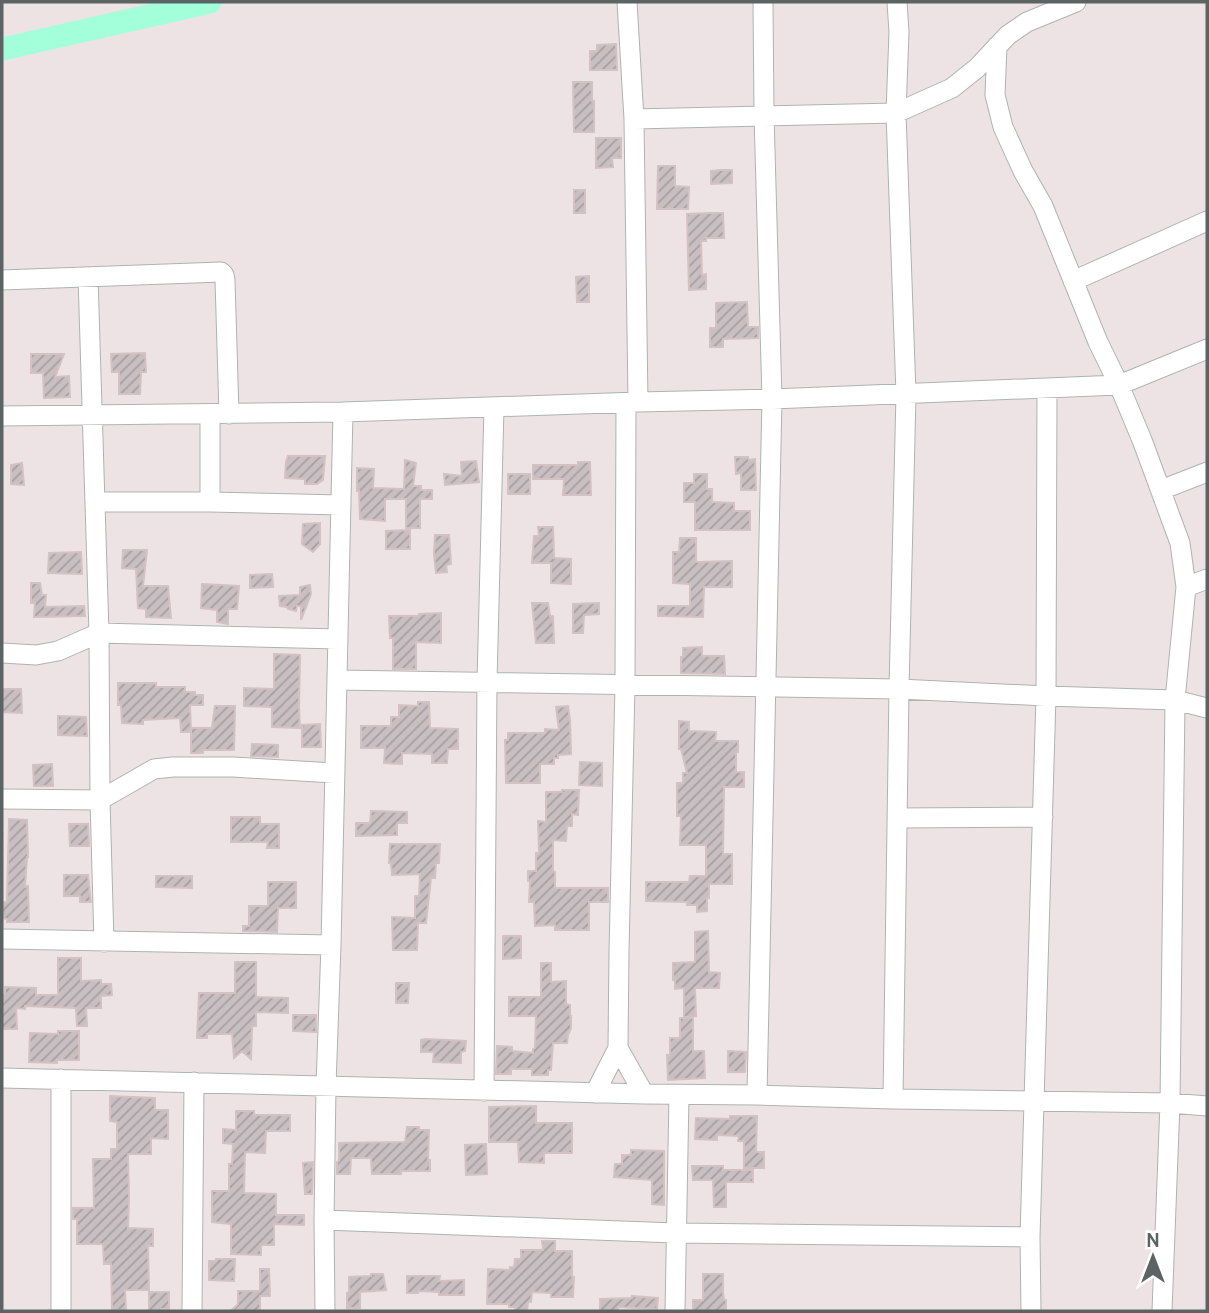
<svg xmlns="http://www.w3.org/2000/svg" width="1209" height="1313" font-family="Cabin,sans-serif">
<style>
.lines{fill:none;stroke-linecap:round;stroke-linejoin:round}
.river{stroke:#a2ffda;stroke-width:23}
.building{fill:url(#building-hatch);stroke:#d3c1c4;stroke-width:2}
.minor-casing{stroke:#acb4b2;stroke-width:21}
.minor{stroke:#fff;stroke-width:19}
</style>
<defs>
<pattern id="building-hatch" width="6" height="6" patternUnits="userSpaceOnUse" patternTransform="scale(1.75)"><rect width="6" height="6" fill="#c9bfc2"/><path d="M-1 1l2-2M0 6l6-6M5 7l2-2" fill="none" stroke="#a69fa1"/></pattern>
</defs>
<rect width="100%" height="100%" fill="#eee3e4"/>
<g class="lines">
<path class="river" d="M2,49L210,2"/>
</g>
<path class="building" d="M616,44L617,70H590V51H597V45Z
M573,82H592V101H594V132H574Z
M596,138H621V158H612L613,167L596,168Z
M658,166H675V186L689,187L688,209H657Z
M721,170H732V183L711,184V171Z
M574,190H585V213H574Z
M711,213H723L724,238H706V241H701L702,275L706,274V289L689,290L687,214Z
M589,276V302H577L576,277Z
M747,302L748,327H758V338L723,339V347H710V328H716V303Z
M145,353L146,372H141L140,394H119V372H112L111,354Z
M31,354H64L55,377L69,376L70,397L44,398L43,373H31Z
M288,456H325L323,480L317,484H305V479L285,478L286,462Z
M735,457H748L749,460L755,459L756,490H741V473L736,474Z
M405,460L416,463L413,486H421V490H432V499H420V528H406V499H385V521L360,519L359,491H357V468L374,469L373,488L404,489Z
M476,461L479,482L445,485L444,474L462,476L461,462Z
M578,462H590L591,495H563L564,479H533V465H578Z
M22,463L24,485L11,484V465Z
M508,474H530V494H508Z
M694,474H707V489H712V502L734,503V511H750V530H695V502H684V483H694Z
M320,523V544L313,552L302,544L303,524Z
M538,527H553L554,558L571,559V584L551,583V563H532L534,536H539Z
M410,530V549H386V531Z
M435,535H449L451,564L446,565L447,572L436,573L434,554Z
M680,538H696V562L732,561V587H704L703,617L658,616V606H690V584L673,583V552H679Z
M123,550H147L143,586H168L171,618L146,617V609L138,608L136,569L122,568Z
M81,552L82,574L48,573L49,553Z
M272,574L273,587L250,588V575Z
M31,583H40L42,595H46L45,607L84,606L85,616L34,617L35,603H31Z
M202,584L239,586L237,609H228V624L217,622V610L201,608Z
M310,585L311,594L301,620V606H297L296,611L288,609L287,607L280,606L279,596L300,595V587Z
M532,603H548L550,616H553L554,643H536Z
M599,603V614L584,615L583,633H573V604Z
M441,613V643L416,642V669H393V638H390L389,616H419V614Z
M702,647V656H724L725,674L681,673V657H683V648Z
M274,654L300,655L299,707L300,728L272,727V707L244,706V688L274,689Z
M118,683H156V687H185V692H195V695H203V705H190L191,732H181L180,718L143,720V724L122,723L121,705H118Z
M2,689H21L22,713L2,712Z
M418,702H429L430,728L458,729V749H448L447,763H432V754L402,753V764L384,763L385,748H361V726H391V717H399V705L418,706Z
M215,706H235L234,750H203V753H191V728H212Z
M568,706L570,720L571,754L558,755V758H554V764H540V783H506L505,740H508V733H545V729L559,730L556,707Z
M58,716L86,717L87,736L58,735Z
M679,721L689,722V731L716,732L715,741H738V752H736V772H744V787H724L723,854H732V884H709V898H707V911L697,912V905H687V902L646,901V882H689L690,876H706V845H680L681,816H677V783H683V773H687L681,749H679Z
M320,724L321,747H302V725Z
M252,744L278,745V757L251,756Z
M580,762L602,763V786L579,785Z
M52,764L53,786H34L33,765Z
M562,790H579L578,815L572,814V826H567L566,841L553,840V871L555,872V888H608V902H589V930H555V925L535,926L534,902H529L530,881H528V871H536V853H539L538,821L546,822V792H562Z
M371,811L407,812V823H397V835L356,836V823H370Z
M231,817H260V824H279V848H267L268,842H231Z
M9,819L27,820L28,857H27L25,887L28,886L29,922H7V919L2,918V902H7Z
M69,824H88L89,846H70Z
M390,844H440L439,863H436L435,878H431L426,923H418L417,950H393L392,917L415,918V896H419L420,874L392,875L391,863H389Z
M64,875H88L91,902H80V896H64Z
M156,876H192V888L156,887Z
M268,882H296V908H278L277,932L243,931V926H249V906H268Z
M708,931L709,972L720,973L719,988H695L696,1016L684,1017V988L675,989V980H673V963L695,962V932Z
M503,936H521V958L503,959Z
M58,958H81V981L101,980V984H111L112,995L101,996V1008H86L87,1026H77L76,1008L25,1006V1009L16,1008L17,1029H2V995L5,994V987L36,988V995H58Z
M235,962H256V997L288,998V1013L256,1012V1026H252L251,1059L242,1051L234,1058L232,1034H207V1038H197L199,993H235Z
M541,963H551V982L566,981V1004L570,1005V1016H571V1028L568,1035L567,1043H553L551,1070H548V1075H532V1069H511V1074H496L497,1046L512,1047V1051L533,1053V1049L535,1048L536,1016H509V997H541Z
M396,983H409L408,1003H396Z
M293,1015H316V1032L293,1031Z
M680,1018H693V1051H704L705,1078L668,1080L667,1055H670V1038H680Z
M58,1031H79V1060H57V1063L29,1062L30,1033L58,1034Z
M425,1039L466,1041L465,1051L461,1052V1063L433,1062L434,1052H421V1040Z
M728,1051L746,1052L745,1072H728Z
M110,1096L155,1098V1110H168V1139L151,1138V1154H128L129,1198L128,1228L153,1229V1246H148L149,1290H125L126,1310H112L111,1264H104L103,1244H77V1219H73V1208H94L93,1159H111V1149H117V1122L110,1121Z
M536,1106V1123H572V1153H544V1163L519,1162L518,1142H489V1107Z
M236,1111H254V1115H290V1131H266L265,1153L245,1152L244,1193L276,1194V1215H304V1225L274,1224V1245H261V1255L231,1254V1224L212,1222V1191H229V1164H232L233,1144L223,1143V1129L236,1130Z
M730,1116H757L756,1152H764V1168H744V1141H738L739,1136L717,1135V1140L695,1139L696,1118L730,1119Z
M407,1127H419V1130H429L428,1160H430V1171H401V1174H372L371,1158H351L350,1174H337V1162L339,1161V1143L405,1142Z
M486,1144L487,1174L466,1175L465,1145Z
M631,1150L664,1151V1205L652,1204V1180L614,1177L615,1164H622V1155H631Z
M313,1162L312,1194H305L303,1163Z
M692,1166H723V1170H753V1182H726V1207H714L713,1180H693Z
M542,1241H555V1251H572V1277H574L573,1297H551V1293L532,1292L531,1302H528L527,1311H515V1307H509V1304H487L488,1269L510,1270V1267H514L515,1259H521V1250H543Z
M216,1259H235L234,1281L209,1280V1261H216Z
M260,1269H269L270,1296H260V1311H231L238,1304V1291H260Z
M371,1274H383L386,1290L360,1292V1308H347V1293H349V1277L371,1276Z
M703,1274H723V1293L724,1300H726V1311H693V1300H703Z
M407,1276H440L439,1281L464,1280V1295H439V1292L418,1291V1293H407Z
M149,1292H169V1309H161V1311H149Z
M632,1296L658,1298L657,1309L618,1307V1311H600V1299L632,1298Z"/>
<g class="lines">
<defs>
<path id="minor" d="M627,2L634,119L896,113L952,88L977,68L1008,35L1027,22L1076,2
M997,46L995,95L1003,127L1023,171L1043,206L1098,342L1119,385L1142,440L1180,543L1186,587L1175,700L1170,1103L1162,1311
M634,119L638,402
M88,277L99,633L100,800L104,942
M2,280L221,272L224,275L225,280L229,414
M1073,281L1207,221
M2,416L343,412L638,402L772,399L1119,385L1207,349
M1161,490L1207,472
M95,502H210L341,505
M210,502V414
M1186,587L1207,579
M2,653L36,655L58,651L99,633L338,639
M337,680L899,689L1046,696L1175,700L1207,708
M2,799L100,800L154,769L173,767H233L334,773
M897,818L1043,817
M2,939L331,945
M618,1048L644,1094
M2,1078L644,1094L757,1095L893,1099L1170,1103L1207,1106
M61,1079V1311
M484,1091L487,682L494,407
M595,1093L618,1048L619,952L625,686L626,403
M757,1095L772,399L764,115L763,2
M893,1099L899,689L906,394L896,113L899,32L897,2
M324,1220L675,1233L1030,1237
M192,1311L194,1082
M325,1311L324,1220L326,1086L331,945L343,412
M675,1311L679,1095
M1031,1311L1030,1237L1046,696L1047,389"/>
</defs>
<use href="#minor" class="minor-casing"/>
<use href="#minor" class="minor"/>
</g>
<rect width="1209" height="1313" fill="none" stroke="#5b6462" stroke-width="7"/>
<g transform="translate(1153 1257)" stroke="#ffffff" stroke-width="5" paint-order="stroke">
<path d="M0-5L12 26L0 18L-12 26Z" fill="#5b6462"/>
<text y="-10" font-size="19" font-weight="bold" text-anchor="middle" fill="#5b6462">N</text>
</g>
</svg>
